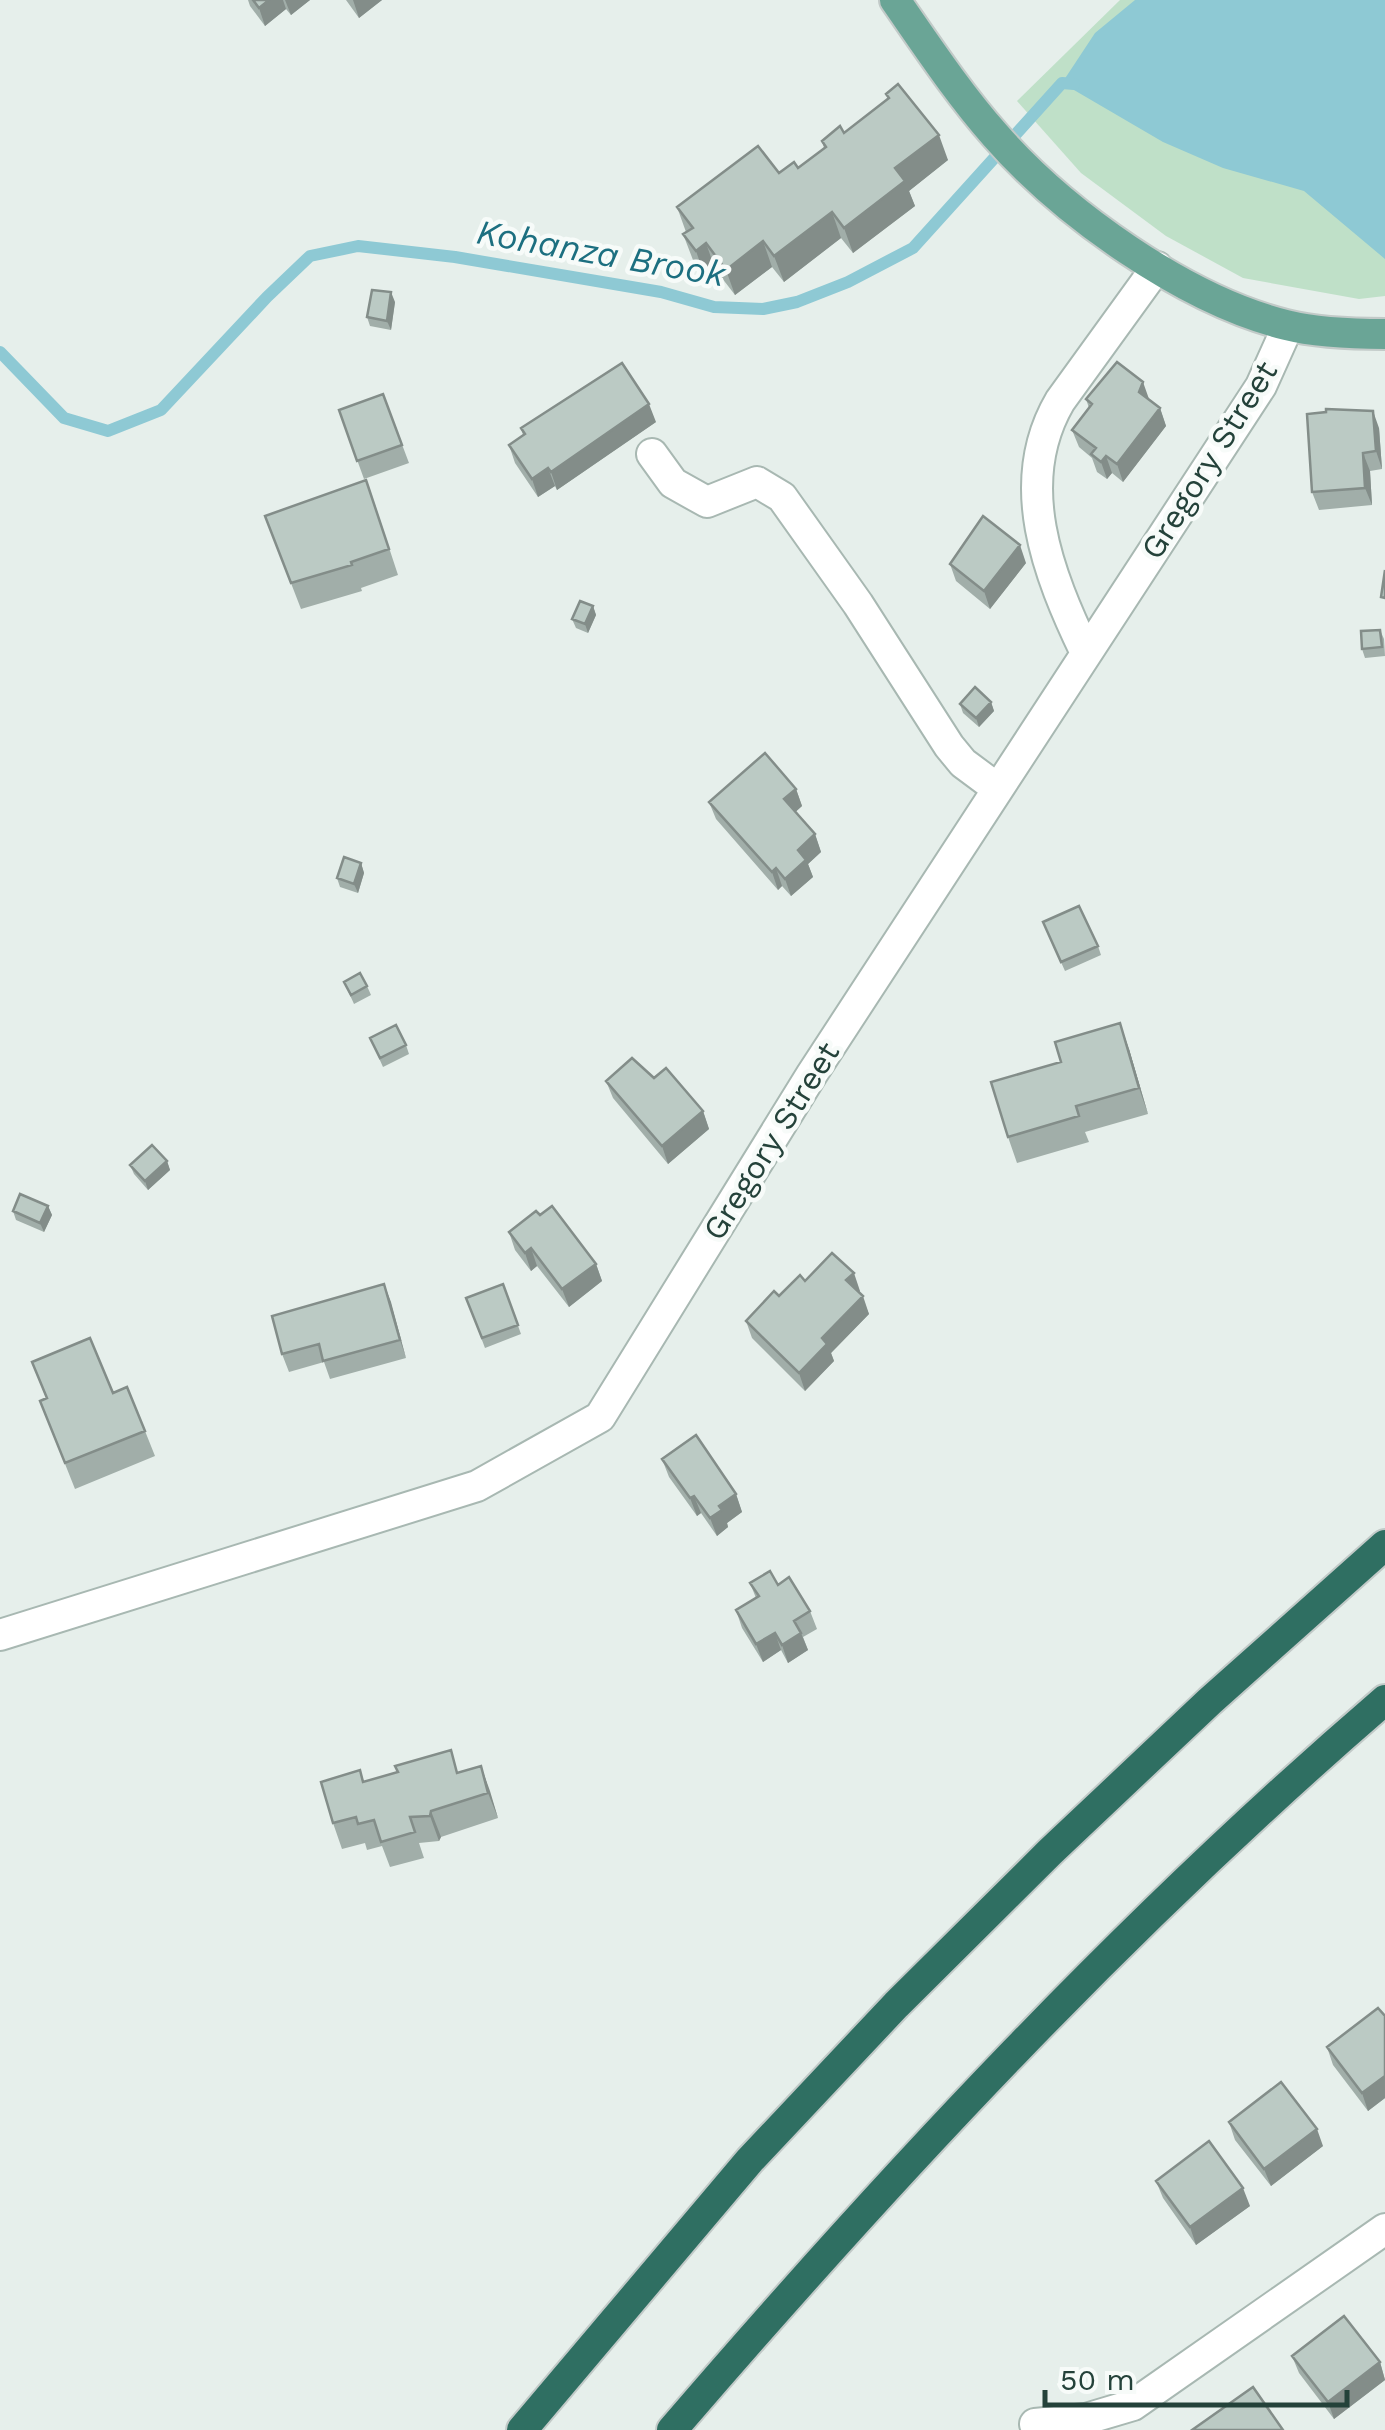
<svg xmlns="http://www.w3.org/2000/svg" width="1385" height="2430" font-family="'Work Sans',sans-serif">
<style>
.green{fill:#bfe0c8}
.water{fill:#8ec9d4}
.lines{fill:none;stroke-linecap:round;stroke-linejoin:round}
.stream{stroke:#8ec9d4;stroke-width:12}
.minor-casing{stroke:#a8b8b2;stroke-width:34}
.major-casing{stroke:#c2cac8;stroke-width:34}
.highway-casing{stroke:#c2cac8;stroke-width:34}
.minor{stroke:#fff;stroke-width:30}
.major{stroke:#6aa596;stroke-width:30}
.highway{stroke:#2f6f62;stroke-width:30}
.wall{fill:#a1aea9}
.shaded-wall{fill:#838d89}
.building{fill:#bbcac4;stroke:#838d89;stroke-width:2.5}
.labels{text-anchor:middle;dominant-baseline:central;stroke-width:9;stroke-linejoin:round;paint-order:stroke}
.street-label{font-size:32px;fill:#24423a;stroke:#f7fbf9}
.water-label{font-size:35px;font-style:italic;fill:#1c6f80;stroke:#f7fbf9}
</style>
<rect width="100%" height="100%" fill="#e6efeb"/>
<path class="green" d="M1120,0H1385V296L1359,299L1243,278L1166,236L1081,173L1017,101Z"/>
<path class="water" d="M1135,0H1385V259L1304,191L1223,168L1163,142L1062,83L1095,33Z"/>
<g class="lines">
<path class="stream" d="M0,352L64,418L108,431L161,410L267,297L310,256L358,246L455,257L661,292L714,307L763,309L797,302L848,282L913,248L1062,83L1074,84"/>
<defs>
<path id="minor" d="M652,454L673,483L707,502L757,482L782,497L858,604L949,746L963,763L998,789
M1086,653C1048,574 1012,483 1060,401L1157,267
M0,1635L477,1486L600,1417L812,1074L1261,386L1288,326
M1035,2424L1086,2419L1133,2405L1385,2229"/>
<path id="major" d="M895,0C927,46 958,93 995,135C1063,213 1185,300 1286,325C1318,333 1353,334 1385,334"/>
<path id="highway" d="M522,2430L750,2160L896,2005L1050,1852L1210,1701L1385,1545
M672,2430C894,2172 1127,1922 1385,1700"/>
</defs>
<use href="#minor" class="minor-casing"/>
<use href="#major" class="major-casing"/>
<use href="#highway" class="highway-casing"/>
<use href="#minor" class="minor"/>
<use href="#major" class="major"/>
<use href="#highway" class="highway"/>
</g>
<path class="wall" d="M248,0H310L291,15L286,9L265,26L250,6Z
M346,0H382L359,18Z
M886,94L948,160L909,191L915,206L853,253L841,238L784,282L772,267L735,295L715,269L705,277L693,260L683,234L686,232L677,207L798,168L824,148L822,141L844,133L888,99Z
M395,302L391,330L370,326L367,317Z
M383,394L409,463L364,479L339,410Z
M1086,399L1149,400L1160,408L1166,426L1123,482L1112,473L1107,479L1097,472L1092,458L1079,447L1072,430L1089,408Z
M656,422L557,490L555,486L538,497L515,463L509,445L523,435L521,428Z
M1379,428L1382,469L1370,471L1372,505L1319,510L1312,492Z
M375,505L398,575L361,588L362,591L301,609L265,516Z
M1026,563L990,609L956,581L950,564Z
M593,606L596,615L588,633L576,628L572,619Z
M1380,630L1384,639L1385,656L1365,658L1362,649Z
M991,702L994,711L979,727L963,713L960,704Z
M796,789L802,806L795,812L815,834L821,852L808,864L813,877L791,896L782,886L778,890L716,819L709,802Z
M361,863L364,873L358,893L340,887L337,878Z
M1043,922L1098,946L1101,955L1065,971Z
M344,982L367,986L371,995L354,1004Z
M370,1038L406,1045L409,1054L383,1067Z
M1129,1049L1148,1114L1085,1132L1089,1142L1017,1163L1008,1137Z
M654,1078L703,1111L709,1129L668,1164L613,1098L606,1081Z
M167,1161L170,1170L148,1190L134,1174L130,1165Z
M48,1206L52,1215L44,1232L16,1220L13,1211Z
M509,1232L596,1264L602,1281L569,1307L537,1266L531,1271L515,1250Z
M805,1281L860,1291L859,1292L869,1314L831,1353L834,1361L805,1391L752,1338L746,1321L779,1296Z
M384,1284L406,1358L330,1379L324,1362L289,1372L282,1354Z
M503,1284L521,1334L485,1348L466,1298Z
M32,1362L113,1393L145,1431L155,1456L75,1489L40,1401L46,1398Z
M662,1459L736,1494L742,1512L727,1523L728,1527L717,1536L701,1513L697,1516L669,1477Z
M750,1583L778,1585L810,1611L817,1629L803,1637L808,1650L788,1663L781,1650L763,1662L742,1628L736,1610L756,1598Z
M481,1766L498,1818L441,1837L439,1841L419,1843L424,1858L390,1867L382,1846L367,1850L365,1843L342,1849L333,1823L360,1770L364,1782L459,1772Z
M1385,2016V2098L1368,2111L1333,2065L1327,2047Z
M1229,2122L1323,2146L1271,2186L1235,2140Z
M1156,2181L1250,2206L1196,2245L1163,2198Z
M1292,2356L1380,2362L1385,2380L1334,2419L1299,2373Z"/>
<path class="shaded-wall" d="M269,0H283L286,9L265,26L259,8Z
M285,0H310L291,15Z
M353,0H382L359,18Z
M939,135L948,160L909,191L915,206L853,253L844,228L895,168Z
M832,212L841,238L784,282L774,256Z
M763,241L772,267L735,295L726,270Z
M706,243L715,269L705,277L696,251Z
M391,292L395,302L391,330L387,321Z
M1143,382L1149,399L1139,392Z
M649,404L656,422L557,490L551,472Z
M1160,408L1166,426L1123,482L1117,464Z
M1373,411L1379,428L1382,469L1376,451Z
M1363,453L1370,471L1372,505L1365,488Z
M1106,456L1112,473L1107,479L1101,462Z
M548,468L555,486L538,497L532,479Z
M1020,545L1026,563L990,609L984,591Z
M593,606L596,615L588,633L585,624Z
M991,702L994,711L979,727L976,718Z
M796,789L802,806L790,817L784,799Z
M815,834L821,852L808,864L813,877L791,896L785,879L798,850Z
M361,863L364,873L358,893L354,884Z
M776,868L782,886L778,890L772,872Z
M1120,1023L1129,1049L1148,1114L1139,1088Z
M703,1111L709,1129L668,1164L662,1146Z
M167,1161L170,1170L148,1190L145,1181Z
M48,1206L52,1215L44,1232L40,1223Z
M531,1248L537,1266L531,1271L525,1253Z
M596,1264L602,1281L569,1307L562,1289Z
M854,1273L860,1291L853,1298L846,1280Z
M384,1284L391,1302L406,1358L400,1340Z
M863,1296L869,1314L831,1353L834,1361L805,1391L799,1373L822,1338Z
M736,1494L742,1512L727,1523L728,1527L717,1536L710,1518L719,1506Z
M694,1496L701,1513L697,1516L690,1498Z
M775,1633L781,1650L763,1662L756,1644Z
M801,1633L808,1650L788,1663L782,1645Z
M481,1766L490,1791L498,1818L488,1793Z
M431,1811L441,1837L439,1841L430,1816Z
M1385,2076V2098L1368,2111L1362,2093Z
M1317,2129L1323,2146L1271,2186L1264,2169Z
M1243,2188L1250,2206L1196,2245L1190,2227Z
M1380,2362L1385,2380L1334,2419L1328,2402Z"/>
<path class="building" d="M253,0H269L259,8Z
M898,84L939,135L895,168L905,181L844,228L832,212L774,256L763,241L726,270L706,243L696,251L683,234L693,228L677,207L758,146L779,173L794,162L798,168L826,147L822,141L840,126L844,133L889,98L886,94Z
M372,290L391,292L387,321L367,317Z
M1117,362L1143,382L1139,392L1160,408L1117,464L1106,456L1101,462L1091,454L1096,448L1072,430L1092,404L1086,399Z
M622,363L649,404L551,472L548,468L532,479L509,445L525,434L521,428Z
M383,394L402,445L357,461L339,410Z
M1326,409L1373,411L1376,451L1363,453L1365,488L1312,492L1307,414L1326,412Z
M366,480L389,549L351,562L352,565L291,583L265,516Z
M983,516L1020,545L984,591L950,564Z
M1385,570V598L1381,597Z
M580,601L593,606L585,624L572,619Z
M1380,630L1382,647L1362,649L1361,631Z
M975,687L991,702L976,718L960,704Z
M765,753L796,789L784,799L815,834L798,850L806,860L785,879L776,868L772,872L709,802Z
M344,857L361,863L354,884L337,878Z
M1079,906L1098,946L1061,962L1043,922Z
M360,973L367,986L351,995L344,982Z
M1120,1023L1139,1088L1076,1106L1079,1116L1008,1137L991,1082L1061,1062L1055,1042Z
M396,1025L406,1045L380,1058L370,1038Z
M632,1058L654,1078L666,1068L703,1111L662,1146L606,1081Z
M152,1145L167,1161L145,1181L130,1165Z
M20,1194L48,1206L40,1223L13,1211Z
M552,1206L596,1264L562,1289L531,1248L525,1253L509,1232L536,1211L540,1215Z
M832,1253L854,1273L846,1280L863,1296L822,1338L827,1344L799,1373L746,1321L774,1291L779,1296L800,1275L805,1281Z
M384,1284L400,1340L323,1361L319,1344L282,1354L272,1316Z
M503,1284L518,1325L482,1338L466,1298Z
M90,1338L113,1393L127,1387L145,1431L65,1463L40,1401L47,1398L32,1362Z
M696,1435L736,1494L719,1506L722,1510L710,1518L694,1496L690,1498L662,1459Z
M770,1571L778,1585L789,1577L810,1611L794,1621L801,1633L782,1645L775,1633L756,1644L736,1610L759,1596L750,1583Z
M451,1750L457,1773L481,1766L488,1793L431,1811L430,1816L410,1817L415,1832L381,1842L374,1820L358,1824L356,1817L333,1823L321,1782L360,1770L363,1782L398,1772L395,1766Z
M1378,2008L1385,2016V2076L1362,2093L1327,2047Z
M1281,2082L1317,2129L1264,2169L1229,2122Z
M1209,2141L1243,2188L1190,2227L1156,2181Z
M1344,2316L1380,2362L1328,2402L1292,2356Z
M1253,2387L1283,2430H1192Z"/>
<g class="labels">
<g class="street-label">
<text transform="translate(1209 460) rotate(-58)">Gregory Street</text>
<text transform="translate(771 1141) rotate(-58)">Gregory Street</text>
</g>
<g class="water-label">
<text transform="translate(601 253) rotate(10)">Kohanza Brook</text>
</g>
</g>
<path d="M1045 2390v15h302v-15" fill="none" stroke="#24423a" stroke-width="5"/>
<text x="1060" y="2390" font-size="30" fill="#24423a" stroke="#f7fbf9" stroke-width="8" paint-order="stroke">50 m</text>
</svg>
